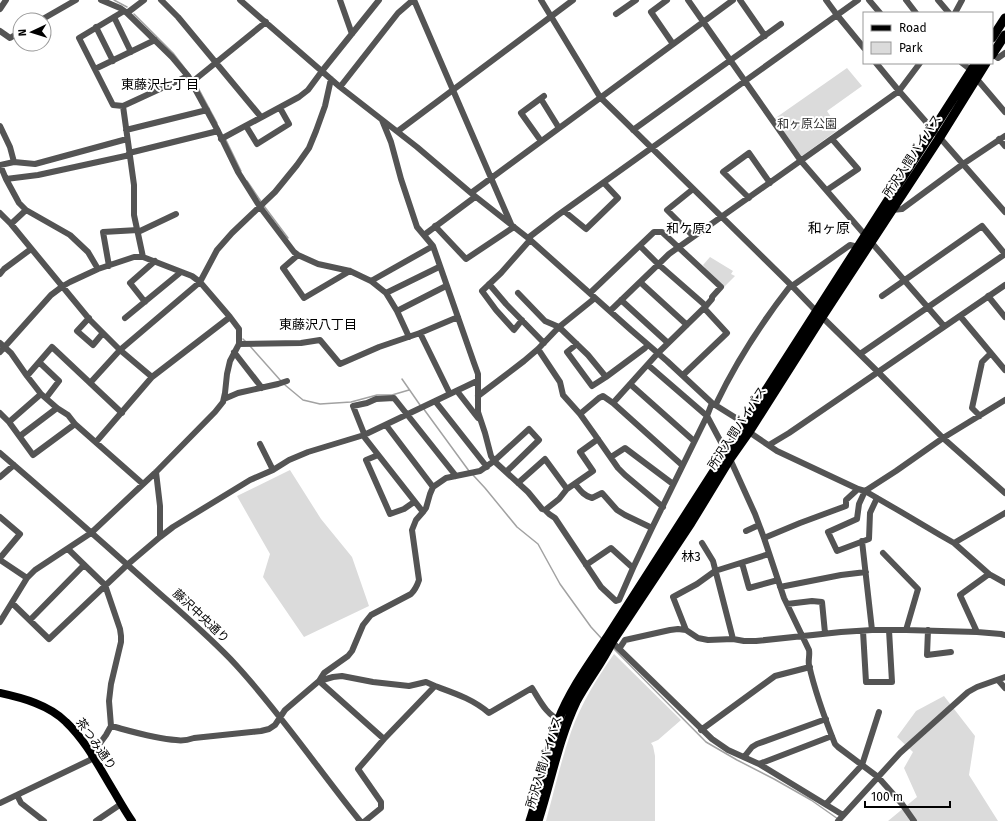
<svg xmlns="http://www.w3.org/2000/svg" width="1005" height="821" font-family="'Fira Sans','Noto Sans JP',sans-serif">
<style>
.green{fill:#dbdbdb}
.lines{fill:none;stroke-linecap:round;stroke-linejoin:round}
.stream{stroke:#a2a2a2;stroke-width:1.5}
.minor{stroke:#545454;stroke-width:6}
.major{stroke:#000;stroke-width:8}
.highway{stroke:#000;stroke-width:9}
.labels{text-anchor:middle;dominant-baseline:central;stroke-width:4;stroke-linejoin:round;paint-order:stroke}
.park-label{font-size:12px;fill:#323232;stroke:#fff}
.street-label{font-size:12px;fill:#000;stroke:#fff}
.neighbourhood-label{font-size:13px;fill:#000;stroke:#fff}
.quarter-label{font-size:14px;fill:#000;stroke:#fff}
</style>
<rect width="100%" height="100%" fill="#fff"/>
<path class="green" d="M847,68L862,86L827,111L839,129L802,156L800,157L774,119Z
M710,257L733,271L731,274L735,276L724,287L711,275L703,265Z
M290,470L321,519L352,557L369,606L304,637L263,577L270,554L237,496Z
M614,654L681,720L658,740L651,743L653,746L655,756V821H546C554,791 561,761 571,732C581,704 597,678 614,654Z
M944,696L975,736L969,775L998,821H888L917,797L904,768L913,752L897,737L916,711Z"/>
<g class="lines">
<path class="stream" d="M114,0L127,7
M134,14L173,53L193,79
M195,82L217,123
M225,138L241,171
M247,181L262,203
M264,206L288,238
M243,339L246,342
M250,346L281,381
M402,379L420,405
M285,385L303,400L320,404L351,402L377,395H392L409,390
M423,408L469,471
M473,475L485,488L517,527L538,544L560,584L591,627L602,639
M613,648L706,742L737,760L774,779L811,800L838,819"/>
<path class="minor" d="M101,0L120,8L127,13L172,57L188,76L218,131L238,172L260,207L294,252L298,255L318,264L350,271L371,281L386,293L397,311L409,337
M161,0L178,17L261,117
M240,0L340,87L417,147L471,193L528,238L631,330L667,361L712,403L744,423
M340,0L352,34
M414,0L511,224
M541,0L600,97L792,286L816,311L878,372L943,438L1005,493
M667,0L651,12L673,44
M688,0L801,161L865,235
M740,0L765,36
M826,0L837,15L864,48
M869,0L880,13
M906,0L916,13
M938,0L949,13
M0,9L6,0
M127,13L144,0
M955,13L962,0
M616,14L636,0
M114,17L131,52
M41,20L76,0
M96,27L113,61
M0,31L10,38L20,32
M992,54L998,58L1005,53
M876,63L899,91L1005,212
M962,63L971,70
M95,69L155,40
M976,78L1005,112
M192,82L266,22
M340,87L398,13L413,0
M541,99L559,128
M123,106L113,105L79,38L124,11
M382,120L391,142L401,179L417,227L433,246L474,363L478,374V412L485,433L491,456L494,461L528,492L542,509L545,510L559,499L567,489L593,471L580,452L598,439
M0,126L10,147L14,162L0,165
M246,126L257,144L289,124L280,108
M126,130L207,110
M633,130L781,24
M398,131L573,0
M221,139L299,97L308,90L322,71L379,0
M999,139L1005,146
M541,141L521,113L544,96
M129,153L218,131
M14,162L35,164L127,139
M0,165L6,179L19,203L26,210L70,235L88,252L98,269
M6,179L38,175L130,155
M827,190L858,169L832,139
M471,193L733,0
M749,198L723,172L749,153L770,183
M892,210L902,209L963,164L1005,136
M564,211L586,229L618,198L604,183
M0,213L11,224L90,320L120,350L152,377
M11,224L26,210
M435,226L466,259L514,227
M138,232L176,214
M424,235L475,197
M693,236L667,210L693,189
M528,238L558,215L858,0
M871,242L944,326
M640,246L658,264L706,306
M298,255L283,268L304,298L350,271
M143,257L134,215V185L123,106L188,76
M109,266L103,232L138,230
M0,274L4,269L31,249
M371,281L433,246
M640,282L687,325
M489,284L506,304L544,343
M792,286L843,250L850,245L858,247
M386,293L439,267
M518,293L545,321L559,327L588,355L606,377L645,348L648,345
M590,293L654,232H662L721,287L712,297V299L706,306L658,353L613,403
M882,296L982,226L1005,254
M988,296L1005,317
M621,300L668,343
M145,302L130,283L155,261
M397,311L446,286
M610,311L669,254L899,91L920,63
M960,316L1005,370
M89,318L77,331L93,345L103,333
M125,318L181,272
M522,320L514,330L496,310L482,291L501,273L530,240
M420,333L450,394
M0,343L11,353L27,376L41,394L57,408L68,415L75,424L143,484
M239,344L301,343L320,340L340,364L379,347L420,333L458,317
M577,344L567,352L592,386L606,377
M538,349L560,382L563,395L580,414L595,435L618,468L625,475L663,507
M0,352L51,295L63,286L70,282L98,269L134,257H143L192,276L200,282L230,317L239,329V344L230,361L227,374L225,393L223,402L215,412L156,472L91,533L35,570L27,578L0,622
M234,352L262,388
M860,354L1005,254
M39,362L59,381L46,398
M648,365L707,416L730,459L755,514L764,538L784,598L809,650C810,655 808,660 809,665C815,692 825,719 835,744L838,747L878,777L902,804L914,821
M683,375L727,333L704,308
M27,376L52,347L122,413
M90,383L120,350L200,282L217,250L232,233L275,192L297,165L309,148L316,131L325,106L331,79
M630,384L694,441
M457,391L478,418
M478,396L524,361L538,349L559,327L595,298
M224,399L238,393L278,384L287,381
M435,401L487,467
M716,404C736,362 762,322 791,285
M0,413L9,422L33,455L75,424
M580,414L599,398L603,396L613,403L682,465
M980,416L972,408L982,362L991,353
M9,422L41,394
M386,425L433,487
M749,432L777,451L858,489L865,491L896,509L940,535L954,543L989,574L1005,583
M20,436L57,408
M96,442L152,377L230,317
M260,444L273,470
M769,445L789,433L1005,285
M0,453C50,496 100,540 150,585C179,611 209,636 236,665C281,714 318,769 360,821
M378,455L366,460L390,514L404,509L414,502
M611,457L625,448L673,484
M156,472L160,506V537
M0,477L14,465
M518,483L545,459L567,489
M575,484C580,490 584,496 592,498L602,493L617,510L625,515L652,528
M877,498L870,513L869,539L837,551L828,532L857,519L859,504L865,491L896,471L943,438L1005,400
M545,510L549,514L555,518L601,587L616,601L619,600L633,568L652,528L707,416L712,403
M423,512L365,438L363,431L353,406L367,403L376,399L394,398L456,476
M0,517L20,534L0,558
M746,531L759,525
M764,538L800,523L846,506V500L858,489
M862,541L872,630
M702,543L713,561L733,639
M954,543L1005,513
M883,553L918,589L906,630
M0,560L27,578
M742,563L749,588L778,580
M586,565L611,548L633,568
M780,587L841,575L866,572
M12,603L49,639L127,565L160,537L173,527L250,480L273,470L289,460L308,452L364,435L477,381
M787,604L812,601L822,602L825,633
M30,620L84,565
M686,630L673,597L697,584L715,571L769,554
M928,630L927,655L951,652
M863,631L866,682H892L889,630
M977,632L960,595L989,574
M612,642L712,739L728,750L759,764L843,815
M619,649L625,640L670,630L678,629L686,630L698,638L708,640L733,639L744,641H756L841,632L872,630H906L977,632L1001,634L1005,635
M998,680L1005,688
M111,726C130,731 156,739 176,740C182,741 188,740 194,738L261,731L269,729L275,725L285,710L319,681L324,673L348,656L352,651L363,625L371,615L411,594C415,590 417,586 419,580L412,530L416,520L423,512L426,508L430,494L433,487L446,478L480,471L494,461L529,429L539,440L506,472
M701,730L775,676L810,667
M384,739L319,681L333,677L342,676L373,682L409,686L426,682L435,686
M744,757L752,747L757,744L826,719
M759,764L832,736
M17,795L21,803L44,821
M0,803L90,760L95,750L106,735L111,726L109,701L111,684L121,642V636L120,629L105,585L68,549
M826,804L862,765L879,712
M96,821L121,804
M365,821L381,808V802L358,769L384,739L435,686C454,693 473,699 489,713L532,688C540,701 547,716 562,721
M838,821L900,753L968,692L977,687L1005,677"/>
<path class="major" d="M0,693C23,698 49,705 66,722C86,741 99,767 113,790C119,800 125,811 132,821"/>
<path class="highway" d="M992,38L1005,18
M992,55L1005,35
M530,821C541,788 546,753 558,721C570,690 590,663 608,636L976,63
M538,821C551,781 558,740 576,702C587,681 602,663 612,642L691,523L730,459L749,432L822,317L940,137L986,63"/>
</g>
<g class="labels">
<g class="park-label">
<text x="807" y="124">和ヶ原公園</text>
</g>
<g class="street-label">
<text transform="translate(912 156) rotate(-57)">所沢入間バイパス</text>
<text transform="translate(737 428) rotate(-57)">所沢入間バイパス</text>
<text transform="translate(201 616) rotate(43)">藤沢中央通り</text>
<text transform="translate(96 744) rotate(55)">茶つみ通り</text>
<text transform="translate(544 762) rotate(-73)">所沢入間バイパス</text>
</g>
<g class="neighbourhood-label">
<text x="160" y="84">東藤沢七丁目</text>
<text x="689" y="228">和ケ原2</text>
<text x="318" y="324">東藤沢八丁目</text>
<text x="691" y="556">林3</text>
</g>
<g class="quarter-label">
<text x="829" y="228">和ヶ原</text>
</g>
</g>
<rect x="863" y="12" width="130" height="52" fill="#ffffff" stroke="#999999"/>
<rect x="871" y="25" width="20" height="6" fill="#000000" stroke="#999999"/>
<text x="899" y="32" font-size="12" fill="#000000">Road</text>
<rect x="871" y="42" width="20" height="12" fill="#dbdbdb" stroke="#999999"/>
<text x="899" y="52" font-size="12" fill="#000000">Park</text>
<g transform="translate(32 32) rotate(266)"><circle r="19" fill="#ffffff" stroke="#999999"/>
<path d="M0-3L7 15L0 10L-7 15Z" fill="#000000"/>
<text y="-6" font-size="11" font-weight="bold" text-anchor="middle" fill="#000000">N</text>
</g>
<path d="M865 801v6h85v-6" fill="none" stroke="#000000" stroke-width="2"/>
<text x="871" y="801" font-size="12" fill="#000000" stroke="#ffffff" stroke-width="3" paint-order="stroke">100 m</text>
</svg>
